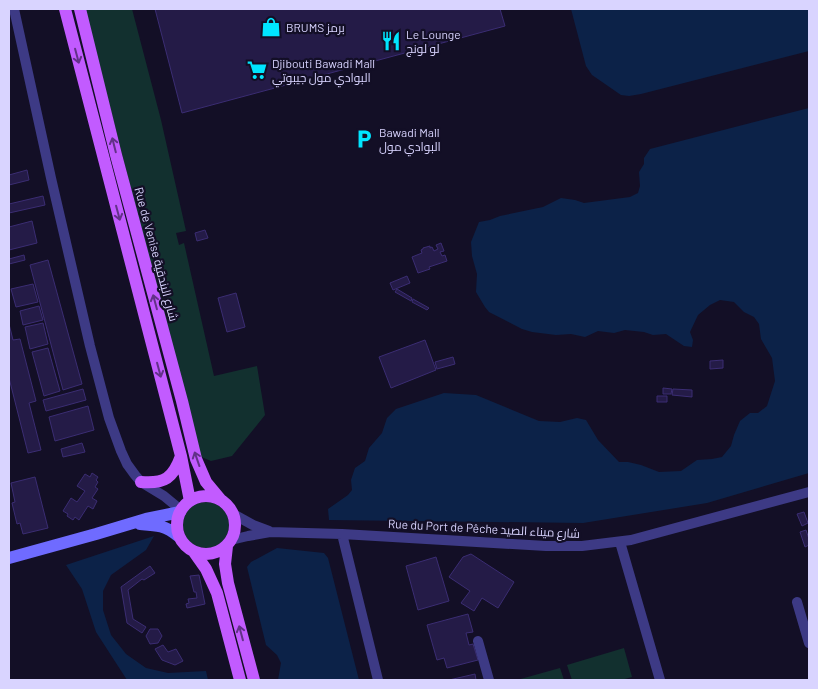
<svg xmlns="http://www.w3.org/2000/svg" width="818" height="689" font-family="Barlow,Cairo,sans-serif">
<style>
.green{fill:#12302f}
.water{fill:#0c2248}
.building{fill:#241b47;stroke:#3b2d73}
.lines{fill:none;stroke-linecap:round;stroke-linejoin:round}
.minor{stroke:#3d3a85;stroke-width:10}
.secondary{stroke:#6f6bff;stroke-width:12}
.primary{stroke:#c25bff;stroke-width:12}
.oneway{stroke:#623188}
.labels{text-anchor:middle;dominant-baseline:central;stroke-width:4.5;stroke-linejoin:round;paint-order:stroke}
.poi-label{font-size:12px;fill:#d9d4ff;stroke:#130f26;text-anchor:start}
.street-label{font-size:12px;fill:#d9d4ff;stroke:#130f26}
</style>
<rect width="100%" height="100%" fill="#130f26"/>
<path class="green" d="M85,9H132L161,120L186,231L176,233L179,245L184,243L214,376L257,366L265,415L232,456L211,461L199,456Z
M183 525a23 23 0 1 1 46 0a23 23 0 1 1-46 0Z
M624,648L632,677L621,680H572L567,665Z
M560,668L564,680H517Z"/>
<path class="water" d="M571,9H809V51L641,94L629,96L621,95L592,75L586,66Z
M809,108V473L707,503L583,523L329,520L328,509L348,495L352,490L351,480L355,468L365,461L369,448L382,433L387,418L396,409L444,393L476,395L539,421L560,422L577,418L586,420L598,440L619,462H628L641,465L659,472L681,471L697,460L712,459L722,457L731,446L734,435L740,421L750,413H758L767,406L775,381L772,358L761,339L759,324L754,317L744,312L734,302L720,300L710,305L698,315L690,332L693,340L692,347L684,346L666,334L653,335L644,332L625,330L614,333L598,331L585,337L571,334L556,335L532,332L522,329L489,312L485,307L476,292L477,274L472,256L471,242L479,222L490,220L500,216L543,207L561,198L575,200L584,203L630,197L638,193L640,186L639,172L644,164V158L650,149Z
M154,536L146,550L111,575L103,591V610L111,635L126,654L146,668L168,673L206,671L208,680H127L96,632L82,589L66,565Z
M277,548L324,553L328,558L359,680H278L281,663L277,655L266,645L247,567L251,562Z"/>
<path class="building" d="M155,9H500L505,26L182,113Z
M27,170L29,180L9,185V175Z
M43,196L45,205L9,213V204Z
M32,221L37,243L9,250V227Z
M205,230L208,238L197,241L195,233Z
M441,243L444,251L440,252L442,256L445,255L447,261L429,267L430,269L418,273L412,257L422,253L421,250L423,249V248L430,246V248L432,247L434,251L438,249L436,245Z
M24,255L25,260L9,264V259Z
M48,260L82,384L63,390L30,265Z
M407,276L410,283L393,290L390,283Z
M33,284L38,302L16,307L11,289Z
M397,289L412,298L411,301L395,292Z
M236,293L245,327L227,332L218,298Z
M413,299L429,308L427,310L412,302Z
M39,306L43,320L23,325L20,311Z
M43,323L48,344L30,349L25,327Z
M9,324L13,340L20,339L36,401L29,403L41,450L28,453L9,378Z
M425,340L436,370L391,388L379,357Z
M48,348L60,391L44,396L32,352Z
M453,357L455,364L437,369L435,362Z
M723,360V368L710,369V361Z
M663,388L672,389L671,394H663Z
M83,389L86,400L46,411L43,400Z
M673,389L692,390V397L672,395Z
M657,396H667V402H657Z
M88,406L94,430L55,441L49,417Z
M82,443L85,452L63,457L61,449Z
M92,473L98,477L96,480L98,482L95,487L98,489L92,498L97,501L93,509L88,506L79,520L75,517L73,520L67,516L68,514L63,511L71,498L77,502L85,491L77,486L85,474L90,477Z
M35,477L48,528L23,534L20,523L17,524L12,503L15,502L11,483Z
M804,512L808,523L802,526L797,514Z
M806,530L809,539V545L805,547L800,532Z
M471,554L514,582L498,608L482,598L474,611L461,603L470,591L449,577L463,557Z
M436,557L449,601L418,610L406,566Z
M150,566L155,573L144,580L142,579L128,590L133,619L146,627L142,633L127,623L121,587Z
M199,575L205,604L187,608L186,604L189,603L188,599L197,598L196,592H194L190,576Z
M468,614L473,632L466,633L469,645L473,644L478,660L447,668L444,658L437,660L427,625Z
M150,629H158L162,636L158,643L150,644L146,636Z
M163,645L168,652L176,649L183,661L175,665L162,660L155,649Z
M475,674L476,680H449Z"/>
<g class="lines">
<path class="minor" d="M14,9L51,178L90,346L109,418L121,451L127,464L135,475L141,482L164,496L181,510
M233,514L253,525L269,531
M342,534L378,680
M231,540L248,536L270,532L342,534L546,546H582L631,540L809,492
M620,542L660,680
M797,602L809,643
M478,641L489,680"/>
<path class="secondary" d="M140,524C156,525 165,525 178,536
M9,558L96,534L146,519L180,512"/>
<path class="primary" d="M65,9L181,456L190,501
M80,9L116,155L182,401L196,459L206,482L221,500
M141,482C165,484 173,478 181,456
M177 525a29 29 0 1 1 58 0a29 29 0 1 1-58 0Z
M227,546L225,564L228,583L254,680
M194,552L206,569L217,593L240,680"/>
</g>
<defs><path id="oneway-shaft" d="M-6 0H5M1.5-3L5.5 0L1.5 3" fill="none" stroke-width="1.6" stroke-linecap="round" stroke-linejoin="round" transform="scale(1.25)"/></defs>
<g class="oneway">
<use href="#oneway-shaft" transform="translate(77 56) rotate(75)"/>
<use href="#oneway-shaft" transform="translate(114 145) rotate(-104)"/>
<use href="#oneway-shaft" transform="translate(118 213) rotate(75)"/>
<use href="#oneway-shaft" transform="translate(155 302) rotate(-105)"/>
<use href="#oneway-shaft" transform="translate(159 370) rotate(75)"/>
<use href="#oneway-shaft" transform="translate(197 459) rotate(-109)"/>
<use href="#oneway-shaft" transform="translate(241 633) rotate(-105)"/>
</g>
<defs>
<symbol id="shop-bare" viewBox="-9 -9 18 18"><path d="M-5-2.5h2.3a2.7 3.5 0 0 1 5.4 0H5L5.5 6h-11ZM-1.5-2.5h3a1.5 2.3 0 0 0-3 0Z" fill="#00e5ff" stroke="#130f26" stroke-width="2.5" paint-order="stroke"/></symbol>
<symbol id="restaurant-bare" viewBox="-9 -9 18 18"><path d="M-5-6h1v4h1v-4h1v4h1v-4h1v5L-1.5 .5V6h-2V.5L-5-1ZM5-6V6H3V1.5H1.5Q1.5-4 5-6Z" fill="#00e5ff" stroke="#130f26" stroke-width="2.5" paint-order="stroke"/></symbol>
<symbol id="supermarket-bare" viewBox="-9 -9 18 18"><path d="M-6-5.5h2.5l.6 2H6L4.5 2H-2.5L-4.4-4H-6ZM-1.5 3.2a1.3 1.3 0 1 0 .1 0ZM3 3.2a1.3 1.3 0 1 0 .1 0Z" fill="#00e5ff" stroke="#130f26" stroke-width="2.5" paint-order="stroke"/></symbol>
<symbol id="parking-bare" viewBox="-9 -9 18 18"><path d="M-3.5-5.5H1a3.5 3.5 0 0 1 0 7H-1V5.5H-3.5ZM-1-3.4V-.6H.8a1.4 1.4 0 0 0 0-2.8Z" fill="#00e5ff" stroke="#130f26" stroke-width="2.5" paint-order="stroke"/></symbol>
</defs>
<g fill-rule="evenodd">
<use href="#shop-bare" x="257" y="13" width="28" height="28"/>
<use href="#restaurant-bare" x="377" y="27" width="28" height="28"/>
<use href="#supermarket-bare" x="243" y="56" width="28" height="28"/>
<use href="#parking-bare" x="350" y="125" width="28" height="28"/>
</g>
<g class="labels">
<g class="poi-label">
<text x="286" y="27">BRUMS برمز</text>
<text x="406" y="34">Le Lounge<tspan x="406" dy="14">لو لونج</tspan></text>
<text x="272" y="63">Djibouti Bawadi Mall<tspan x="272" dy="14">البوادي مول جيبوتي</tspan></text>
<text x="379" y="132">Bawadi Mall<tspan x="379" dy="14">البوادي مول</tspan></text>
</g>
<g class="street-label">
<text transform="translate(157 254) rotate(75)">Rue de Venise شارع البندقية</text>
<text transform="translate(484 528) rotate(3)">Rue du Port de Pêche شارع ميناء الصيد</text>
</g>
</g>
<rect width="818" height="689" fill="none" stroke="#d9d4ff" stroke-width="20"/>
</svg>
